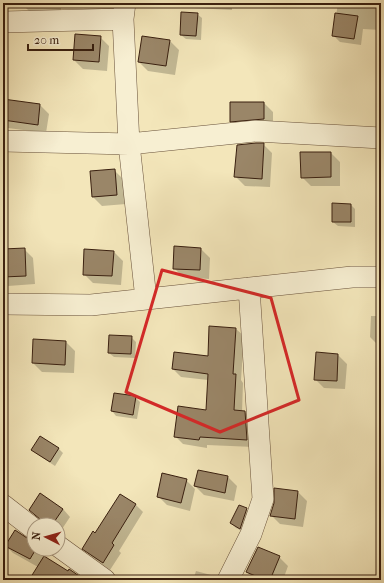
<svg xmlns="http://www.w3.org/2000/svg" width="384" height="583" font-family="'IM FELL French Canon',serif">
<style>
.shadow{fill:#0003}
.building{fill:#9a8668;stroke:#391f0f}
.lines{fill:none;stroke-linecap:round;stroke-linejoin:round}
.minor-casing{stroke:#68513a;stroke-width:22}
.minor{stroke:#f7efd2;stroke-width:21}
.marked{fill:none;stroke:#d62828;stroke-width:3;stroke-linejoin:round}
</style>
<rect width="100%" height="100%" fill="#f3e6ba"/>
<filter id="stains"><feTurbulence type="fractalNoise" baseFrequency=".005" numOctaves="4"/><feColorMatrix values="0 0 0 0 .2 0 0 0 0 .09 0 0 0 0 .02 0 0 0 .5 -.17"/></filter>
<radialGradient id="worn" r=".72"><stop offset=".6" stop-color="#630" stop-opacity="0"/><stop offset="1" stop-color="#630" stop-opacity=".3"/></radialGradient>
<path class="shadow" d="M21,3H61V11H29Z
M190,3H232V10L194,8Z
M338,3H362V6H381V30L363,29L361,45L340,42L333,35Z
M197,14L202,18L201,40L186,39L181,35Z
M100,37L109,46L107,71L83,69L74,60Z
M170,41L179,50L175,75L148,71L139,62Z
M3,100L40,105L49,114L46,133L8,128L3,123Z
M264,103L273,112V128L240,130L231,121Z
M263,144L272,153L270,187L245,186L236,177Z
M331,153L340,162V186H311L302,177Z
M114,170L123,179L126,204L102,206L93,197Z
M351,205L355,209V227L338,226L333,222Z
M175,247L201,249L210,258L209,279L183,277L174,268Z
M24,249L33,258L35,284L8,286L3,281V250Z
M114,252L123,261L121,285L93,283L84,274Z
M371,316H381V347L379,346L370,337Z
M236,329L244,336L241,380L243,383L242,412H245L253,420L254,447L207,445V448L183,444L175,436L207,411L208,380L181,377L173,369L208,357Z
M131,337L136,342L135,358L114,357L109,353Z
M34,340L66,342L75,351L74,373L42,372L33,363Z
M338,355L347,364L345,389L324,388L315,379Z
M135,397L140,402L137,419L116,416L112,411Z
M3,415L8,420L3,435Z
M58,448L63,453L55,466L37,454L32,450Z
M228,477L237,486L234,501L204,495L195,486Z
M186,480L195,489L190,511L167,505L158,496Z
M298,492L307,501L303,527L280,524L271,515Z
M135,504L143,512L119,551L121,553L110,570L91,556L83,548Z
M63,509L70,517L58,535V525H46L30,510Z
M246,509L251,514L245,532L236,528L231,523Z
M26,539L34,542V549H49L44,557L83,580H30L38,567L13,553L6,546Z
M279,557L288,566L283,580H256L247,572Z
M196,571L211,575L216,580H193Z"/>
<path class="building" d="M181,12L198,13L196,36L180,35Z
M335,13L358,16L354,39L332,36Z
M75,34L101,36L99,62L73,60Z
M142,36L170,40L166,66L138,62Z
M3,99L40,104L38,125L3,120Z
M230,102H264V119L230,122Z
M256,143H264L262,179L234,177L237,145Z
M300,152H331V177L301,178Z
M115,169L117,195L92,197L90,171Z
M332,203L351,204V222H332Z
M174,246L201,248L200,270L173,269Z
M25,248L26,276L3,277V249Z
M84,249L114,251L112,276L83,275Z
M209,326L236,328L233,374H236L234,410L245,411L247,440L200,437L199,440L174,437L178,406L206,410L208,374L172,369L174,352L208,356Z
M109,335L132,336L131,354L108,353Z
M33,339L66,341L65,365L32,363Z
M316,352L338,354L337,381L314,380Z
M114,393L136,396L133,415L111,411Z
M40,436L59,448L50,462L31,450Z
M198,470L228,476L225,493L194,486Z
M162,473L187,479L181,503L157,497Z
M274,488L298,491L295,519L270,516L274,503Z
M40,493L63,509L52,525H45L41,520L29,510Z
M120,494L136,504L112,543L114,545L103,563L82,549L93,531L95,533Z
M239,505L247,508L240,529L230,523Z
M15,530L27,538L34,541V549H36L30,559L5,546Z
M258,547L280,556L270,580H265L246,572Z
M44,556L68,571L69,569L85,580H29Z"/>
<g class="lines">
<defs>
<path id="minor" d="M125,3L123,19L129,144L146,299
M3,22L123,19
M3,141L129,144L256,131L381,138
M3,304L91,305L352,277H381
M3,505L34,529
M58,546L105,580
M228,580L251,534L263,499L249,288"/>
</defs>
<use href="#minor" class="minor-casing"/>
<use href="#minor" class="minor"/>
</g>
<path class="marked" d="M162,270L271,298L299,400L220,432L126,392Z"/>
<rect width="384" height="583" fill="none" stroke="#f3e6ba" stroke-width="16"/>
<rect x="4" y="4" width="376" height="575" fill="none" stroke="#391f0f" stroke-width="2"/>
<rect x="8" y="8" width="368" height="567" fill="none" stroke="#391f0f"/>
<g transform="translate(46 537) rotate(276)"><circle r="19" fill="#f7efd2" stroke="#ab9c84"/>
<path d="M0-3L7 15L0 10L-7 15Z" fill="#8f2418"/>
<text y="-6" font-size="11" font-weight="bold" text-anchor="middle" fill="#391f0f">N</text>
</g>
<path d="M28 44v6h65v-6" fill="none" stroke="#391f0f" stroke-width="2"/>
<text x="34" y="44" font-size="12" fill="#391f0f" stroke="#f7efd2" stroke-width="3" paint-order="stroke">20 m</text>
<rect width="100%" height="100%" filter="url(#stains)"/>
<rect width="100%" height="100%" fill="url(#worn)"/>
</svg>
